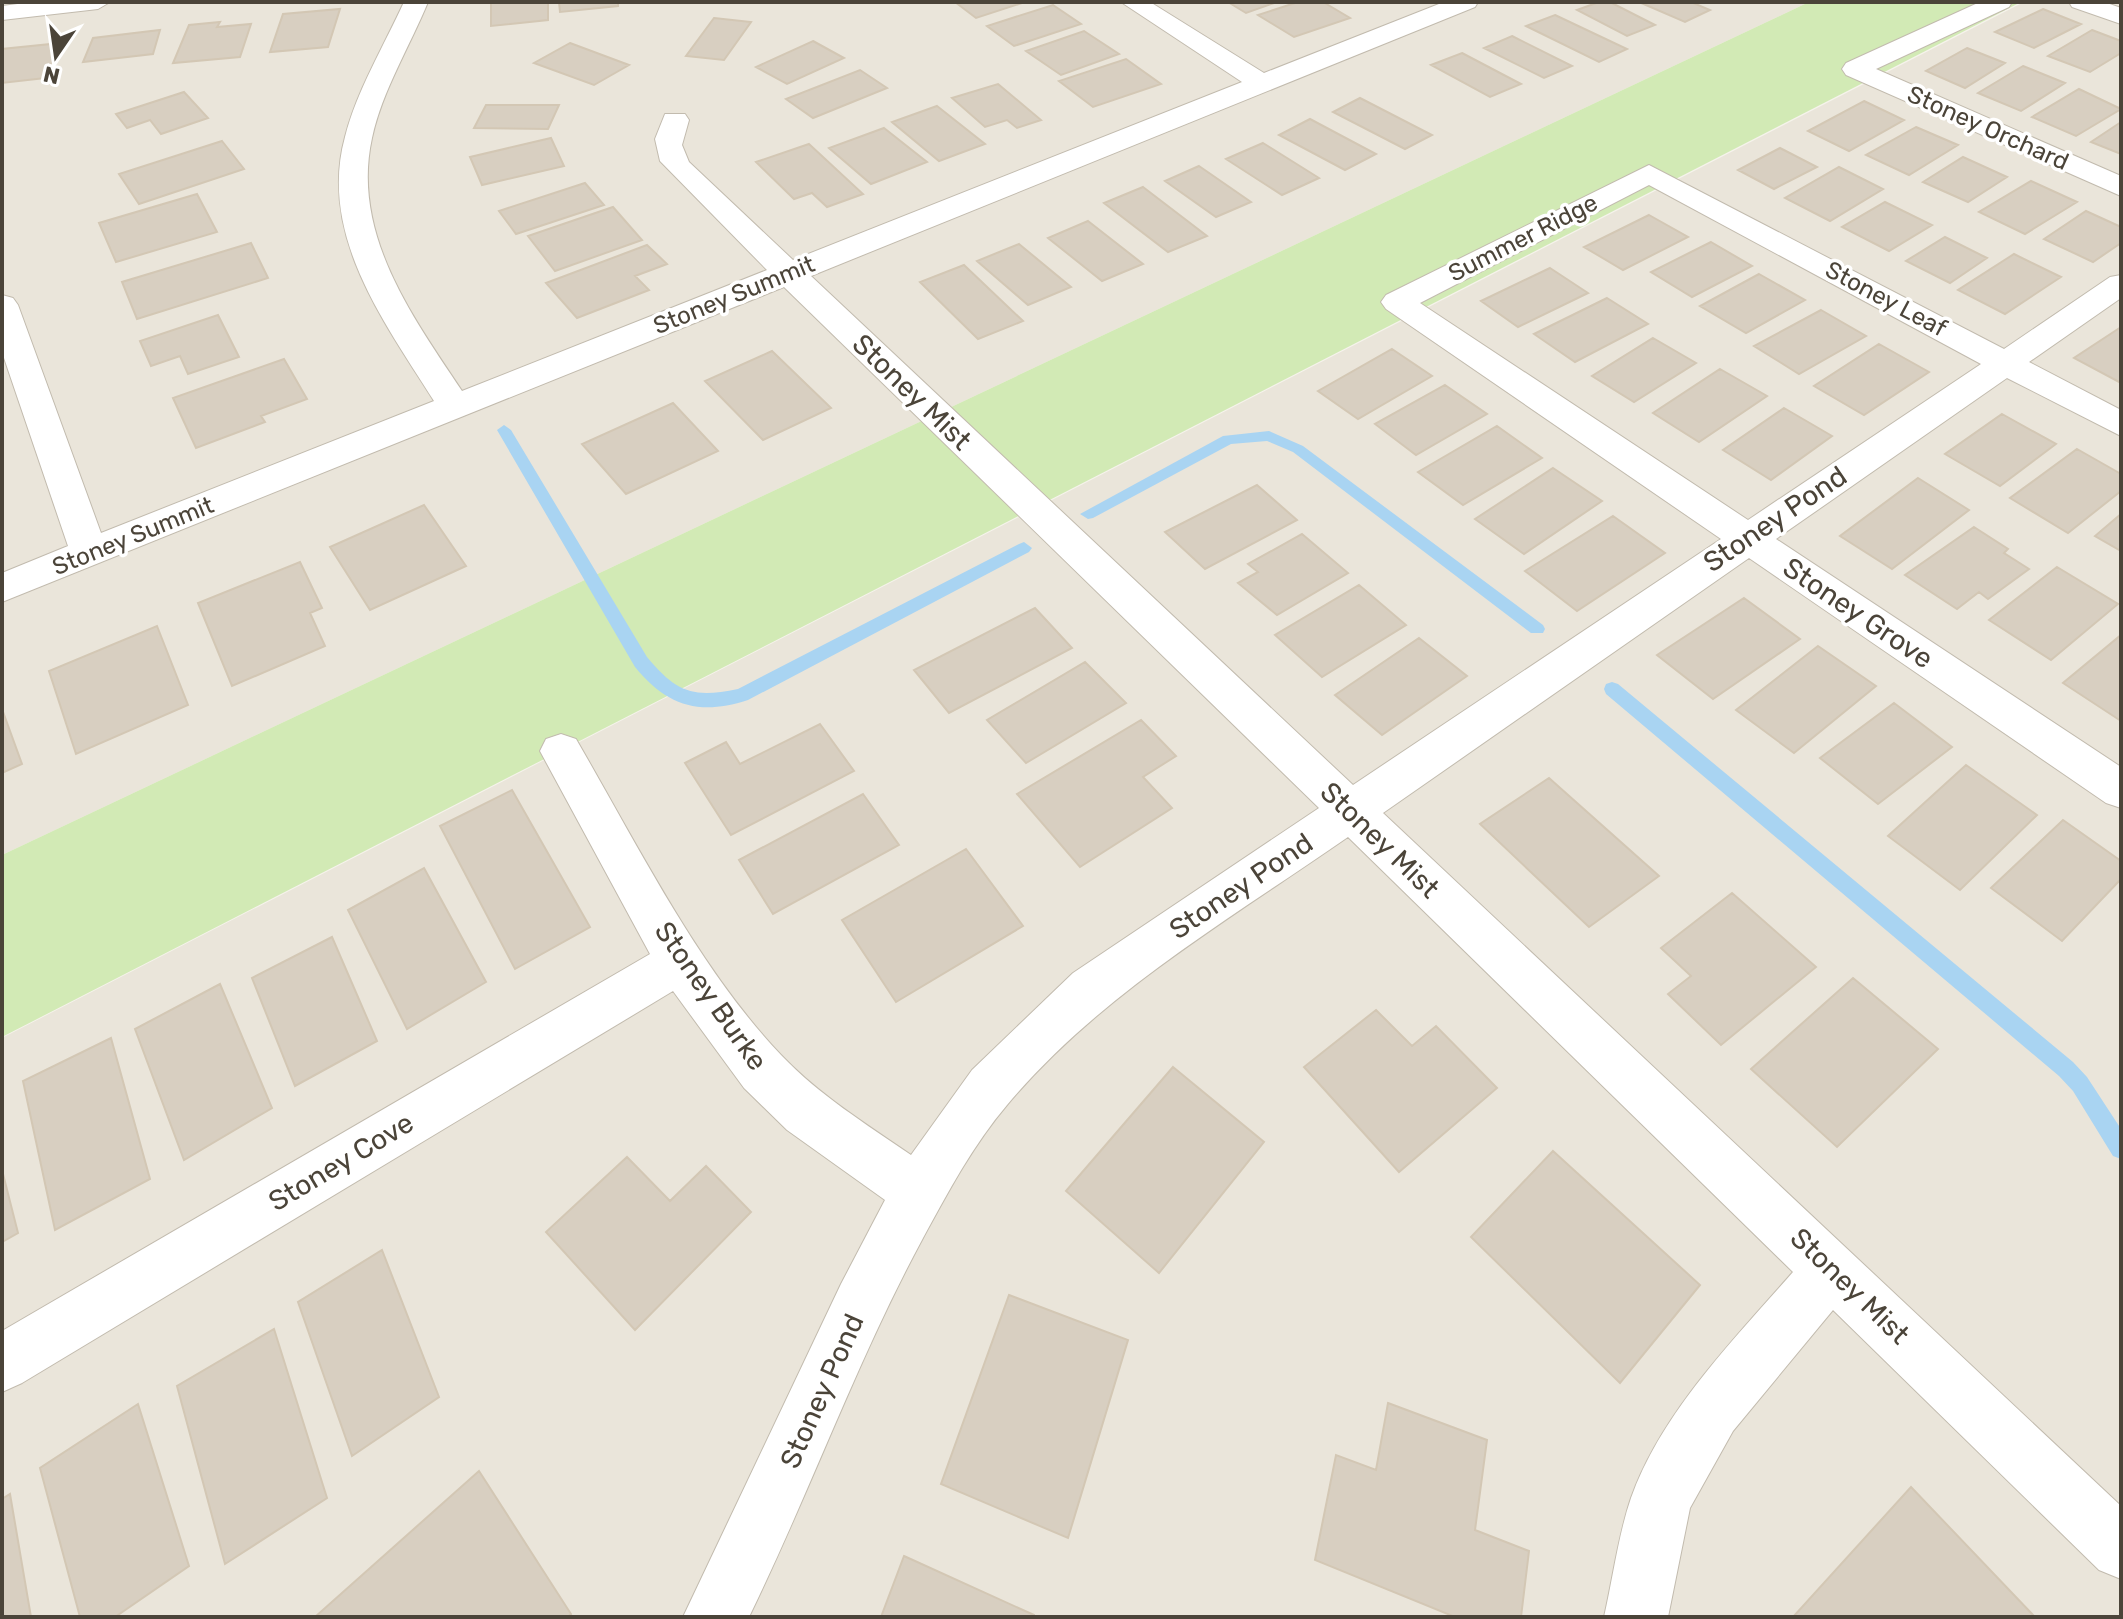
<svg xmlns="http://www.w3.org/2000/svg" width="2123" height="1619" font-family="Rubik,sans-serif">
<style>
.residential{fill:#eae5da}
.green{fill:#d2eab5}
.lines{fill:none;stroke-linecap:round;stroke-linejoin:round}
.stream{fill:#a9d4f2;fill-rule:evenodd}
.building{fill:#d8cfc1;stroke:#d3c7b4;stroke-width:2}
.minor-casing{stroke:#c2bbae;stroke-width:2}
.minor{fill:#fff;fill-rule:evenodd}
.labels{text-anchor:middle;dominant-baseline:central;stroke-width:7;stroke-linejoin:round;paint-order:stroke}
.far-street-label{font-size:24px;fill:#4b4439;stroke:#fff}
.street-label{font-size:28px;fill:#4b4439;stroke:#fff}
</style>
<rect width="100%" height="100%" fill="#f6f3ec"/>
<path class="residential" d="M2,2H1809L2,855Z
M2024,2H2121V1617H2V1038Z"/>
<path class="green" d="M1809,2H2021L2,1037V855Z"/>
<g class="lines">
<path class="stream" d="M504,425L511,430L647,657C677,693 693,698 738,689L1019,544L1024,542L1032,548L1029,552L748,700C699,716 667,706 635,667L497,430Z
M1269,431L1303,446L1543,625L1545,629L1543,633H1531L1293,452L1267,441L1231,444L1093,518L1088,519L1080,514L1223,436Z
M1612,682L1618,684L2073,1062L2087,1077L2121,1129V1159L2113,1156L2073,1091L2059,1076L1606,694L1604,689L1606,684Z"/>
</g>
<path class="building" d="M491,2H548V20L491,26Z
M559,2H618V6L560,12Z
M955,2H1025L976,18Z
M1228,2H1277L1246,13Z
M1298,2H1323L1350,18L1294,37L1258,15Z
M1599,2H1610L1655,25L1627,36L1577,10Z
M1639,2H1691L1710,10L1685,22Z
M1053,5L1081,24L1014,46L987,26Z
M340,9L328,47L270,52L283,14Z
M2043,9L2081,24L2034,48L1995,32Z
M1555,15L1627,49L1599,62L1526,26Z
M714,18L751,22L724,60L686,56Z
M220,22L217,27L251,24L240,57L173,63L189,25Z
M160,30L153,54L83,62L93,38Z
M2092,30L2121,41V53L2090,72L2048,56Z
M1084,31L1119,54L1061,75L1026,51Z
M1512,36L1572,66L1544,78L1484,48Z
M813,41L844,58L787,84L756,67Z
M61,43L45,78L2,83V49Z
M570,43L629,65L594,85L534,63Z
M1967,48L2005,63L1965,88L1926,71Z
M1462,53L1521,84L1490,97L1431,65Z
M1126,59L1161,84L1093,107L1059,81Z
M2023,66L2065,83L2021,111L1978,93Z
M860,70L887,88L813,118L786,99Z
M998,84L1041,120L1017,128L1007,120L985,127L952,98Z
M2079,89L2121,109L2076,136L2032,117Z
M184,92L208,118L161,134L150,120L127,128L116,114Z
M1360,98L1432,135L1405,149L1333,112Z
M1864,101L1904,120L1849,151L1808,131Z
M486,105H559L548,129L474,128Z
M937,106L985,144L939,161L892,122Z
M1310,119L1376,154L1345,170L1279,135Z
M2121,122V154L2091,142Z
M1916,127L1958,145L1909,175L1866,155Z
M884,128L927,162L871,184L829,148Z
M551,138L564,166L482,185L470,157Z
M222,141L244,169L139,204L119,174Z
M1263,143L1319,178L1282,195L1226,159Z
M809,144L863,194L827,207L812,193L794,199L756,162Z
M1780,148L1817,167L1774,189L1738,170Z
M1963,157L2007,177L1968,202L1923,182Z
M1199,166L1251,202L1216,217L1165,181Z
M1839,167L1883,189L1830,221L1785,198Z
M2031,181L2077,202L2025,234L1979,212Z
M585,183L604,205L516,234L499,211Z
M1143,187L1207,236L1168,252L1104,203Z
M197,194L217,232L116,262L99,223Z
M1885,202L1932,225L1889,251L1842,227Z
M613,207L642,240L555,271L528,236Z
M2086,211L2121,227V243L2093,262L2044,239Z
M1649,215L1688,237L1623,270L1584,247Z
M1088,221L1143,264L1102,281L1048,238Z
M1945,237L1987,258L1950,283L1906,261Z
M1711,242L1752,266L1692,297L1651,272Z
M251,243L268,278L137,319L122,282Z
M1019,244L1071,287L1028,305L977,261Z
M647,245L667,264L635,276L649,290L577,318L546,283Z
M2014,254L2061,277L2005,314L1958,290Z
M964,265L1023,321L978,339L920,282Z
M1550,268L1588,293L1518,327L1481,301Z
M1759,274L1805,300L1746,333L1700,306Z
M1607,298L1648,324L1575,362L1534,334Z
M1821,310L1866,336L1799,374L1754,346Z
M218,315L239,357L188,374L180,356L151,366L140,341Z
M2121,327V383L2074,358Z
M1653,338L1696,363L1634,402L1592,376Z
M1879,344L1929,372L1864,415L1814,386Z
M1392,349L1432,376L1358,419L1318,391Z
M772,351L831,408L763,440L705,381Z
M284,359L307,399L261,416L265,422L196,448L173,398Z
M1720,369L1767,396L1699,442L1653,413Z
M1445,385L1487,414L1416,455L1375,424Z
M673,403L718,451L626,494L582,444Z
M1784,408L1832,436L1771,480L1723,450Z
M2002,414L2056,444L2000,486L1945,454Z
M1497,426L1542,458L1463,505L1418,472Z
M2077,449L2121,474V491L2068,533L2010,498Z
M1553,468L1602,501L1524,554L1475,519Z
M1918,478L1969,510L1892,569L1840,536Z
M1257,485L1297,520L1205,569L1165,532Z
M424,505L466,566L370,610L330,547Z
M2121,514V551L2095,536Z
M1613,516L1665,553L1577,611L1525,571Z
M1974,527L2008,549L2004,553L2029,569L1988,599L1979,592L1957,609L1905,575Z
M1302,534L1348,573L1277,615L1238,583L1258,572L1248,564Z
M300,562L322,608L310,613L325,646L232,686L198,603Z
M2057,567L2118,604L2051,660L1989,620Z
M1359,585L1406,625L1322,677L1275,635Z
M1744,598L1800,639L1713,699L1657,655Z
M1035,608L1072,648L949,713L914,670Z
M157,626L188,705L76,754L49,671Z
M2121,635V721L2063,683Z
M1419,638L1467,676L1382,735L1335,695Z
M1818,646L1876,686L1794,753L1736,710Z
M1085,662L1126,703L1026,763L987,720Z
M1894,703L1952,747L1878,804L1820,758Z
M2,709L22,764L2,773Z
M1141,720L1176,756L1143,777L1172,808L1080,867L1017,794Z
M820,724L854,771L731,835L685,763L726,742L740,764Z
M1966,765L2037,815L1960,890L1888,836Z
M1549,778L1659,876L1589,927L1480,824Z
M512,790L590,927L515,969L440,826Z
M863,794L899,845L773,914L739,860Z
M2063,820L2121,861V879L2062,941L1991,888Z
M966,849L1023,926L896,1002L842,920Z
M424,868L486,982L407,1029L348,910Z
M1732,893L1816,967L1721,1045L1668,994L1691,976L1661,948Z
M332,937L377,1041L295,1086L252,978Z
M1853,978L1938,1049L1837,1147L1751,1069Z
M220,984L272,1108L184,1160L135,1029Z
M1376,1010L1412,1046L1436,1026L1497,1088L1399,1172L1304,1067Z
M111,1038L150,1179L55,1230L23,1081Z
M1173,1067L1264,1142L1159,1273L1066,1191Z
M1553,1151L1700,1285L1620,1383L1471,1237Z
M627,1157L670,1201L706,1166L751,1212L635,1330L546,1232Z
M2,1170L18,1233L2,1242Z
M382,1250L439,1397L352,1456L298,1302Z
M1009,1295L1128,1340L1068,1538L941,1484Z
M274,1329L327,1498L225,1564L177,1386Z
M1388,1403L1487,1440L1475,1530L1529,1551L1521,1617H1455L1315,1560L1336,1455L1376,1470Z
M138,1404L189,1566L115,1617H80L40,1468Z
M479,1471L571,1614L568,1617H315Z
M1911,1487L2035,1617H1793Z
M10,1494L31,1617H2V1499Z
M904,1556L1034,1615V1617H881Z"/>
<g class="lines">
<defs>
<path id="minor" d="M33,2H110L98,9L2,20V6Z
M404,2H428C410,46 382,91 372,138C351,233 412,316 462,391L767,270L660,161L655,139L665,114H685L689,120L682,145L689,162L793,260L1242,82L1121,2H1150L1264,73L1444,2H1478L1475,7L811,276L1353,785L1721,539L1386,309L1381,302L1386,295L1649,165L2004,349L2110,277L2121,275V298L2029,362L2121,410V436L2007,378L1776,539L2121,767V808L2106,803L1749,558L1383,813L2121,1506V1579L2099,1570L1833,1310L1733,1431L1690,1508L1668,1617H1604C1613,1578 1618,1536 1631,1498C1661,1413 1735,1338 1793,1272L1348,837C1230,919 1100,994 1007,1105C973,1145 948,1192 923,1238C857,1360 810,1492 749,1617H683L841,1284L885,1200L787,1130L744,1088L673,991L22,1383L2,1392V1331L650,954L540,751L546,739L561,734L576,739C636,842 698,968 781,1055C819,1095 866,1124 911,1155L972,1070L1073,973L1319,808L784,287L2,602V573L68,546L2,352V295L13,298L18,305L101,533L434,401C385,323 318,235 345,137C357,90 384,46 404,2ZM1649,185L1981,364L1748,520L1420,303Z
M1980,2H2012L2009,7L1876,69L2121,176V196L1846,75L1842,69L1846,63Z
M2069,2H2104L2121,8V24L2072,7Z"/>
</defs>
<use href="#minor" class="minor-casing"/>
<use href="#minor" class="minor"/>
</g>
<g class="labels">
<g class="far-street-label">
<text transform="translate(1988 128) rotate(24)">Stoney Orchard</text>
<text transform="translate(1523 238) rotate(-27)">Summer Ridge</text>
<text transform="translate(734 295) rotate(-22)">Stoney Summit</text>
<text transform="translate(1886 299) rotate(28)">Stoney Leaf</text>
<text transform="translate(133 536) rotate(-22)">Stoney Summit</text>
</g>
<g class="street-label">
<text transform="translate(912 392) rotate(44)">Stoney Mist</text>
<text transform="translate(1775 519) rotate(-34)">Stoney Pond</text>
<text transform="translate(1858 613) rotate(34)">Stoney Grove</text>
<text transform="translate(1380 840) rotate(44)">Stoney Mist</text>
<text transform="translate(1241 886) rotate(-34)">Stoney Pond</text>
<text transform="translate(711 996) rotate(55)">Stoney Burke</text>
<text transform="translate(341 1162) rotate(-31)">Stoney Cove</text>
<text transform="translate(1850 1286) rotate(44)">Stoney Mist</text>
<text transform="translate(822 1391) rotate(-66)">Stoney Pond</text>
</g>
</g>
<rect width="2123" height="1619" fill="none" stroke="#4b4439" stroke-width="8"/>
<g transform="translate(56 56) rotate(193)" stroke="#ffffff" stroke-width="6" paint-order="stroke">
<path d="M0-6L14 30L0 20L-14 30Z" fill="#4b4439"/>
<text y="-12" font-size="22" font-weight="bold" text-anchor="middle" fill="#4b4439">N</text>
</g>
</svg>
